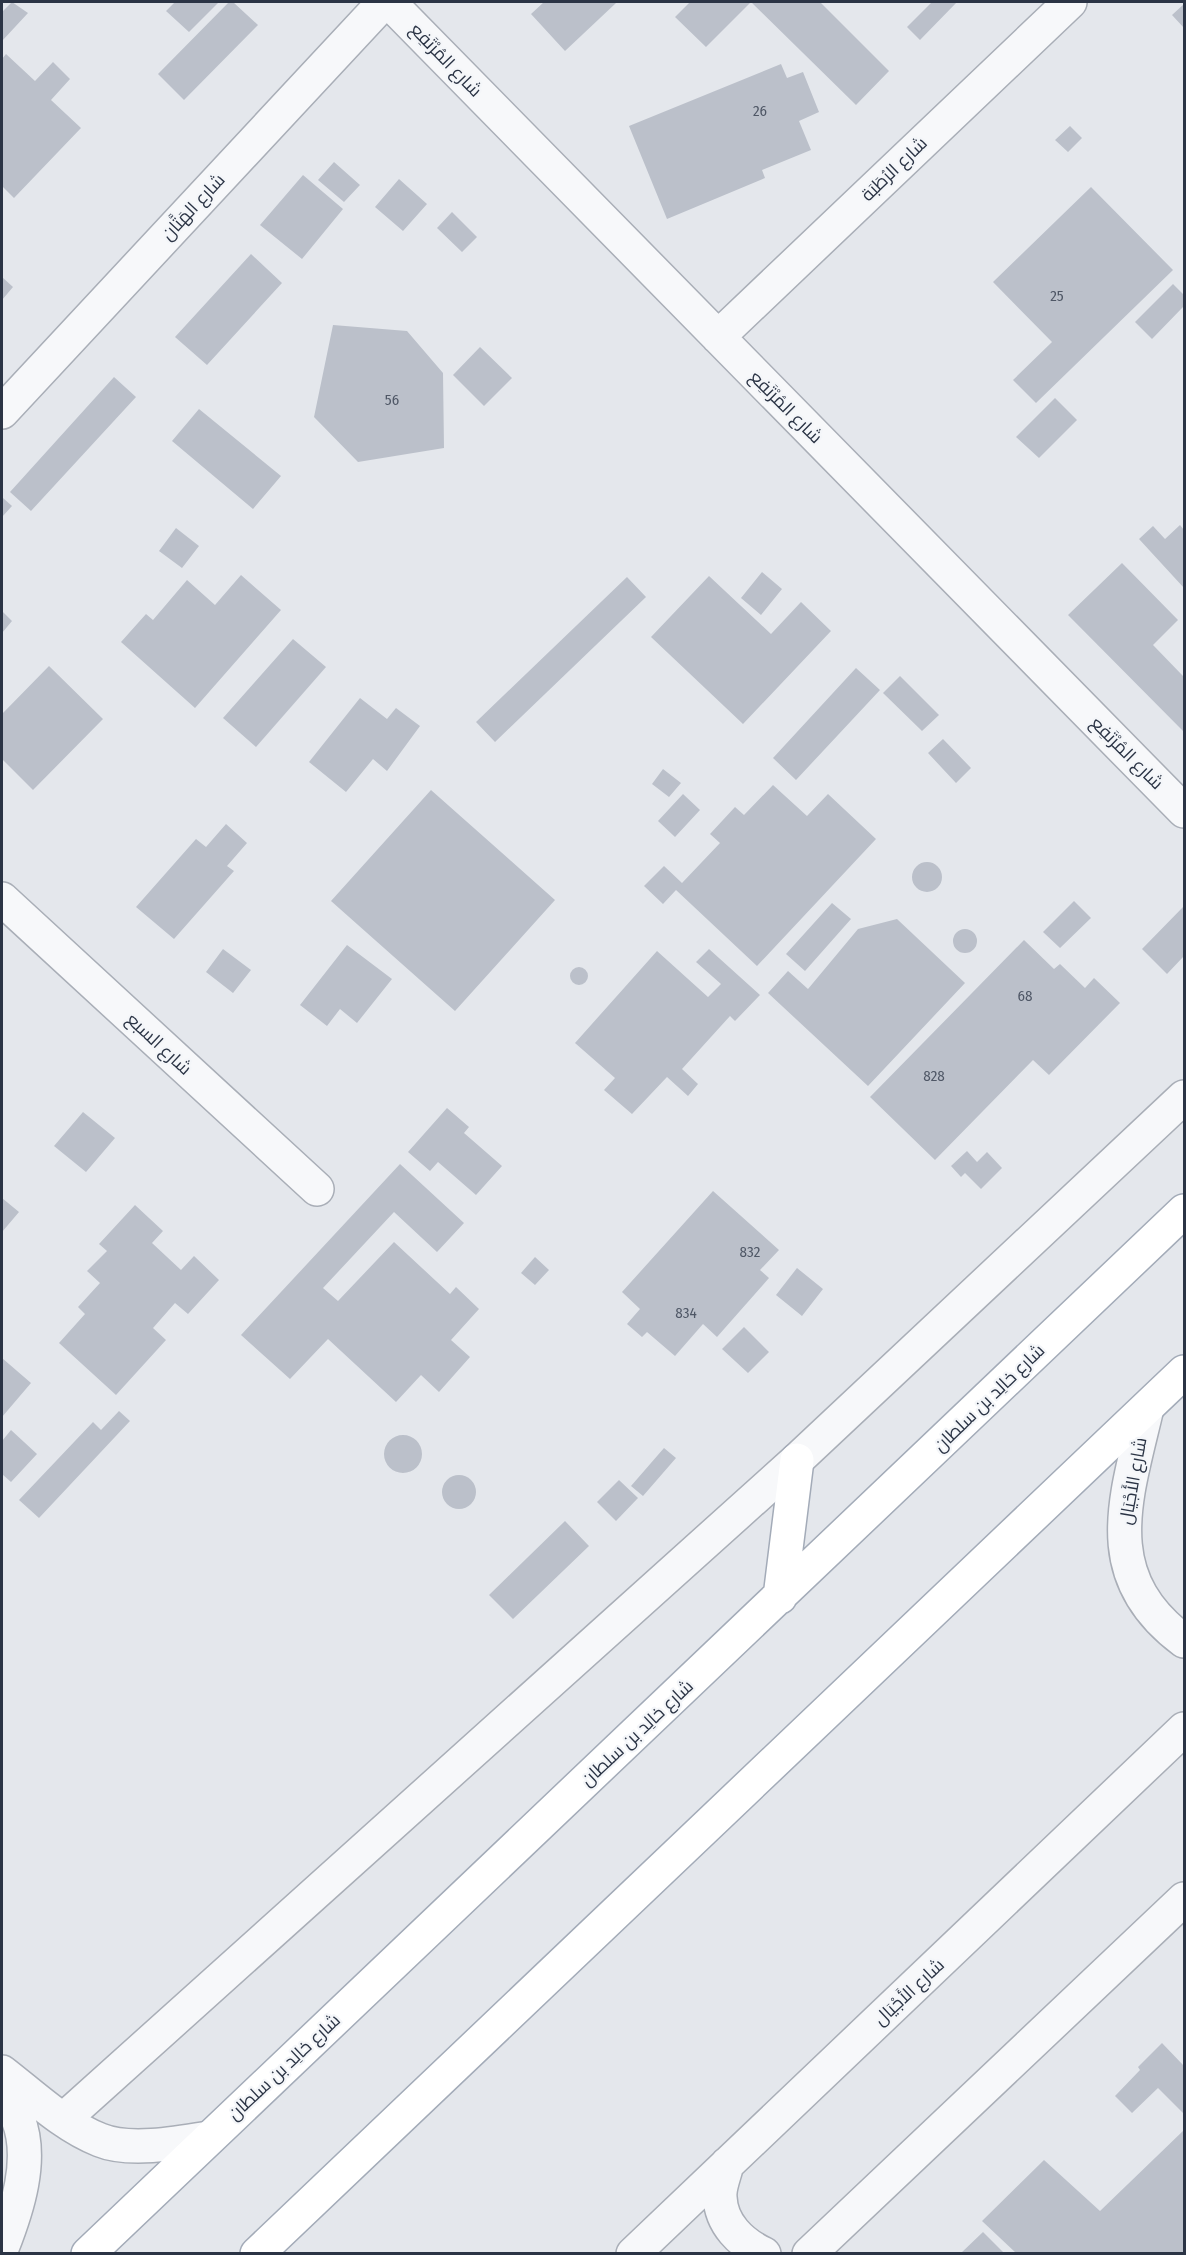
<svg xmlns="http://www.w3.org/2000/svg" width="1186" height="2255" font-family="'Fira Sans Condensed',Cairo,sans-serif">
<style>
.building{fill:#bbc0ca}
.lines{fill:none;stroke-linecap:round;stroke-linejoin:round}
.minor-casing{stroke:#a9aeb7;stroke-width:36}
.major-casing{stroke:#a3abb8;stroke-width:36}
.minor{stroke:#f7f8fa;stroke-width:33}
.major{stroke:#fff;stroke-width:33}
.labels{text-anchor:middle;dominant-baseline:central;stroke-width:4.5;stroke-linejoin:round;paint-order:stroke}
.number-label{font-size:15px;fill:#4f5766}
.street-label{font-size:18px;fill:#2b3445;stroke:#f4f6f9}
</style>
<rect width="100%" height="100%" fill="#e4e7ec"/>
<path class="building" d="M12,2L28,13L2,41V12Z
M175,2H219L189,32L166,11Z
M229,2H233L258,25L184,100L158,74Z
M544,2H614L616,3L565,51L531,14Z
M690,2H820L889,71L856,105L751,2L706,47L675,17Z
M932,2H957L920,40L907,27Z
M1184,4V28L1172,15Z
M6,54L35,81L53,62L70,79L51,100L81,128L14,198L2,186V59Z
M781,64L787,78L803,72L819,112L799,121L811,150L762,170L765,178L667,219L629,126Z
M1070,126L1082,138L1068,152L1055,140Z
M334,162L360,185L344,202L318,180Z
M303,175L343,209L302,259L260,225Z
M399,179L427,204L403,231L375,207Z
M1091,187L1173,270L1036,403L1013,380L1052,342L993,282Z
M452,212L477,237L462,252L437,228Z
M251,254L282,283L207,365L175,337Z
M2,277L13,287L2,300Z
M1173,284L1184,295V306L1152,339L1135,322Z
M333,325L407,331L443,373L444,448L358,462L314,417Z
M480,347L512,378L484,406L453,375Z
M114,377L136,397L31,511L10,492Z
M1055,398L1077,420L1039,458L1016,437Z
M199,409L281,476L253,509L172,441Z
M3,498L12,506L2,517V500Z
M1180,525L1184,530V588L1139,539L1153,526L1165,539Z
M176,528L199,546L182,568L159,551Z
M1122,563L1178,620L1153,645L1184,677V732L1068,615Z
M762,572L782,589L761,615L741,598Z
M241,575L281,610L195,708L121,642L146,614L153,620L187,580L215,605Z
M709,576L771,634L801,602L831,631L743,724L651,637Z
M627,577L646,597L495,742L476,722Z
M2,611L12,621L2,633Z
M293,639L326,667L256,747L223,718Z
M49,666L103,719L33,790L2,759V714Z
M856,668L880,690L796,780L773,758Z
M900,676L939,715L922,731L883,693Z
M360,698L387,719L396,708L420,726L387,771L373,759L346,792L309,762Z
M943,739L971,768L956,783L928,753Z
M663,769L681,783L669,797L652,784Z
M773,785L807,816L828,794L876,839L757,966L676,890L663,904L644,886L664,866L682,883L720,843L710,834L735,807L744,815Z
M431,790L555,900L455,1011L331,901Z
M683,794L700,810L675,837L658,821Z
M226,824L247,843L227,866L234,871L174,939L136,907L196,839L206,847Z
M912 877a15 15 0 1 1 30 0a15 15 0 1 1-30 0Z
M1074,901L1091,918L1060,948L1043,932Z
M832,903L851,919L805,971L786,954Z
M1184,906V956L1167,974L1142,949Z
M897,919L965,983L868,1086L768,993L788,971L808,989L858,929Z
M953 941a12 12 0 1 1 24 0a12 12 0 1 1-24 0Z
M1024,940L1054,969L1060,964L1085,988L1094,978L1120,1003L1049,1075L1033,1060L935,1160L870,1097Z
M347,945L392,979L357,1023L340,1009L327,1026L300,1005Z
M223,949L251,970L233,993L206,972Z
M709,949L760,995L735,1021L730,1016L682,1069L698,1084L688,1096L667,1077L632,1114L604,1090L615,1078L575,1043L657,951L708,997L721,984L696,962Z
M570 976a9 9 0 1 1 18 0a9 9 0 1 1-18 0Z
M447,1108L469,1127L464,1133L502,1166L476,1195L438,1162L430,1171L408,1152Z
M83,1112L115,1138L86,1172L54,1146Z
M967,1151L977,1162L987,1152L1002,1168L981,1189L965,1173L961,1177L951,1166Z
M400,1164L464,1223L437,1252L394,1212L323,1288L338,1301L394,1242L450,1294L456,1287L479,1309L451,1340L470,1357L439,1392L421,1375L396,1402L328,1339L290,1379L241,1335Z
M713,1191L779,1250L760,1270L769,1278L717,1337L703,1324L675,1356L647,1332L642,1337L627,1324L640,1309L622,1292Z
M2,1198L19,1212L2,1232Z
M135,1205L163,1231L152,1243L181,1270L194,1256L219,1280L188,1314L175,1303L153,1328L166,1340L116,1395L59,1343L85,1314L78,1307L100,1283L87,1271L107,1251L99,1244Z
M535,1257L549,1270L535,1285L521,1273Z
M797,1268L823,1289L802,1316L776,1295Z
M744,1327L769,1352L748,1373L722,1349Z
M2,1358L31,1383L2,1417Z
M119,1411L130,1421L39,1518L19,1500L93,1422L101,1430Z
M11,1430L37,1454L11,1482L2,1474V1441Z
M384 1454a19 19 0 1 1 38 0a19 19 0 1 1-38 0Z
M664,1448L676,1458L643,1496L631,1486Z
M442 1492a17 17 0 1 1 34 0a17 17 0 1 1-34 0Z
M619,1480L638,1498L616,1521L597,1502Z
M565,1521L589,1546L513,1619L489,1595Z
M1162,2043L1184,2066V2114L1158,2088L1132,2113L1115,2096L1140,2070L1138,2067Z
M1184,2130V2253H1016L982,2221L1044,2160L1100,2211Z
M983,2232L1004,2253H961Z"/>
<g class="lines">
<defs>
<path id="minor" d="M389,2L1184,811
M718,337L1070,2
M2,412L384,2
M2,899L317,1189
M1147,1408C1126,1498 1096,1576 1184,1641
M2,2072C32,2095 64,2126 100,2140C129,2152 179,2143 209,2138
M2,2090C7,2099 14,2109 18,2119C34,2159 17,2210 2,2248
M64,2119L797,1460L1184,1097
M727,2164C725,2174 719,2187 720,2197C721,2224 741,2243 764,2254
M633,2254L1184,1729
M809,2254L1184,1899"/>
<path id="major" d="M780,1597L797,1460
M88,2254L1184,1211
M257,2254L1184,1372"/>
</defs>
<use href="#minor" class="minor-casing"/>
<use href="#major" class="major-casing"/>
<use href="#minor" class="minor"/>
<use href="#major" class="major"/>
</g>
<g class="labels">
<g class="number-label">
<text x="760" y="111">26</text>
<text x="1057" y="296">25</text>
<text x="392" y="400">56</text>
<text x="1025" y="996">68</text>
<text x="934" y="1076">828</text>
<text x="750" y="1252">832</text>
<text x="686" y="1313">834</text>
</g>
<g class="street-label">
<text transform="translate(446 60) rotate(46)">شارع المُرْتَفِع</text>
<text transform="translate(894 169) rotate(-44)">شارع الرُطَبَة</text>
<text transform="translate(193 207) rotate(-47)">شارع الهَتَّان</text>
<text transform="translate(786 407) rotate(45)">شارع المُرْتَفِع</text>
<text transform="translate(1127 753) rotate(45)">شارع المُرْتَفِع</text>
<text transform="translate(159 1044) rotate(43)">شارع السبع</text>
<text transform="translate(989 1398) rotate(-44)">شارع خالِد بن سلطان</text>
<text transform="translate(1133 1481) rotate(-80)">شارع الأَجْيَال</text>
<text transform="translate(637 1733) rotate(-43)">شارع خالِد بن سلطان</text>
<text transform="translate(909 1992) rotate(-43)">شارع الأَجْيَال</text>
<text transform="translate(284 2067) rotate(-43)">شارع خالِد بن سلطان</text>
</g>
</g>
<rect width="1186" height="2255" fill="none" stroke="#2b3445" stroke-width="6"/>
</svg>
